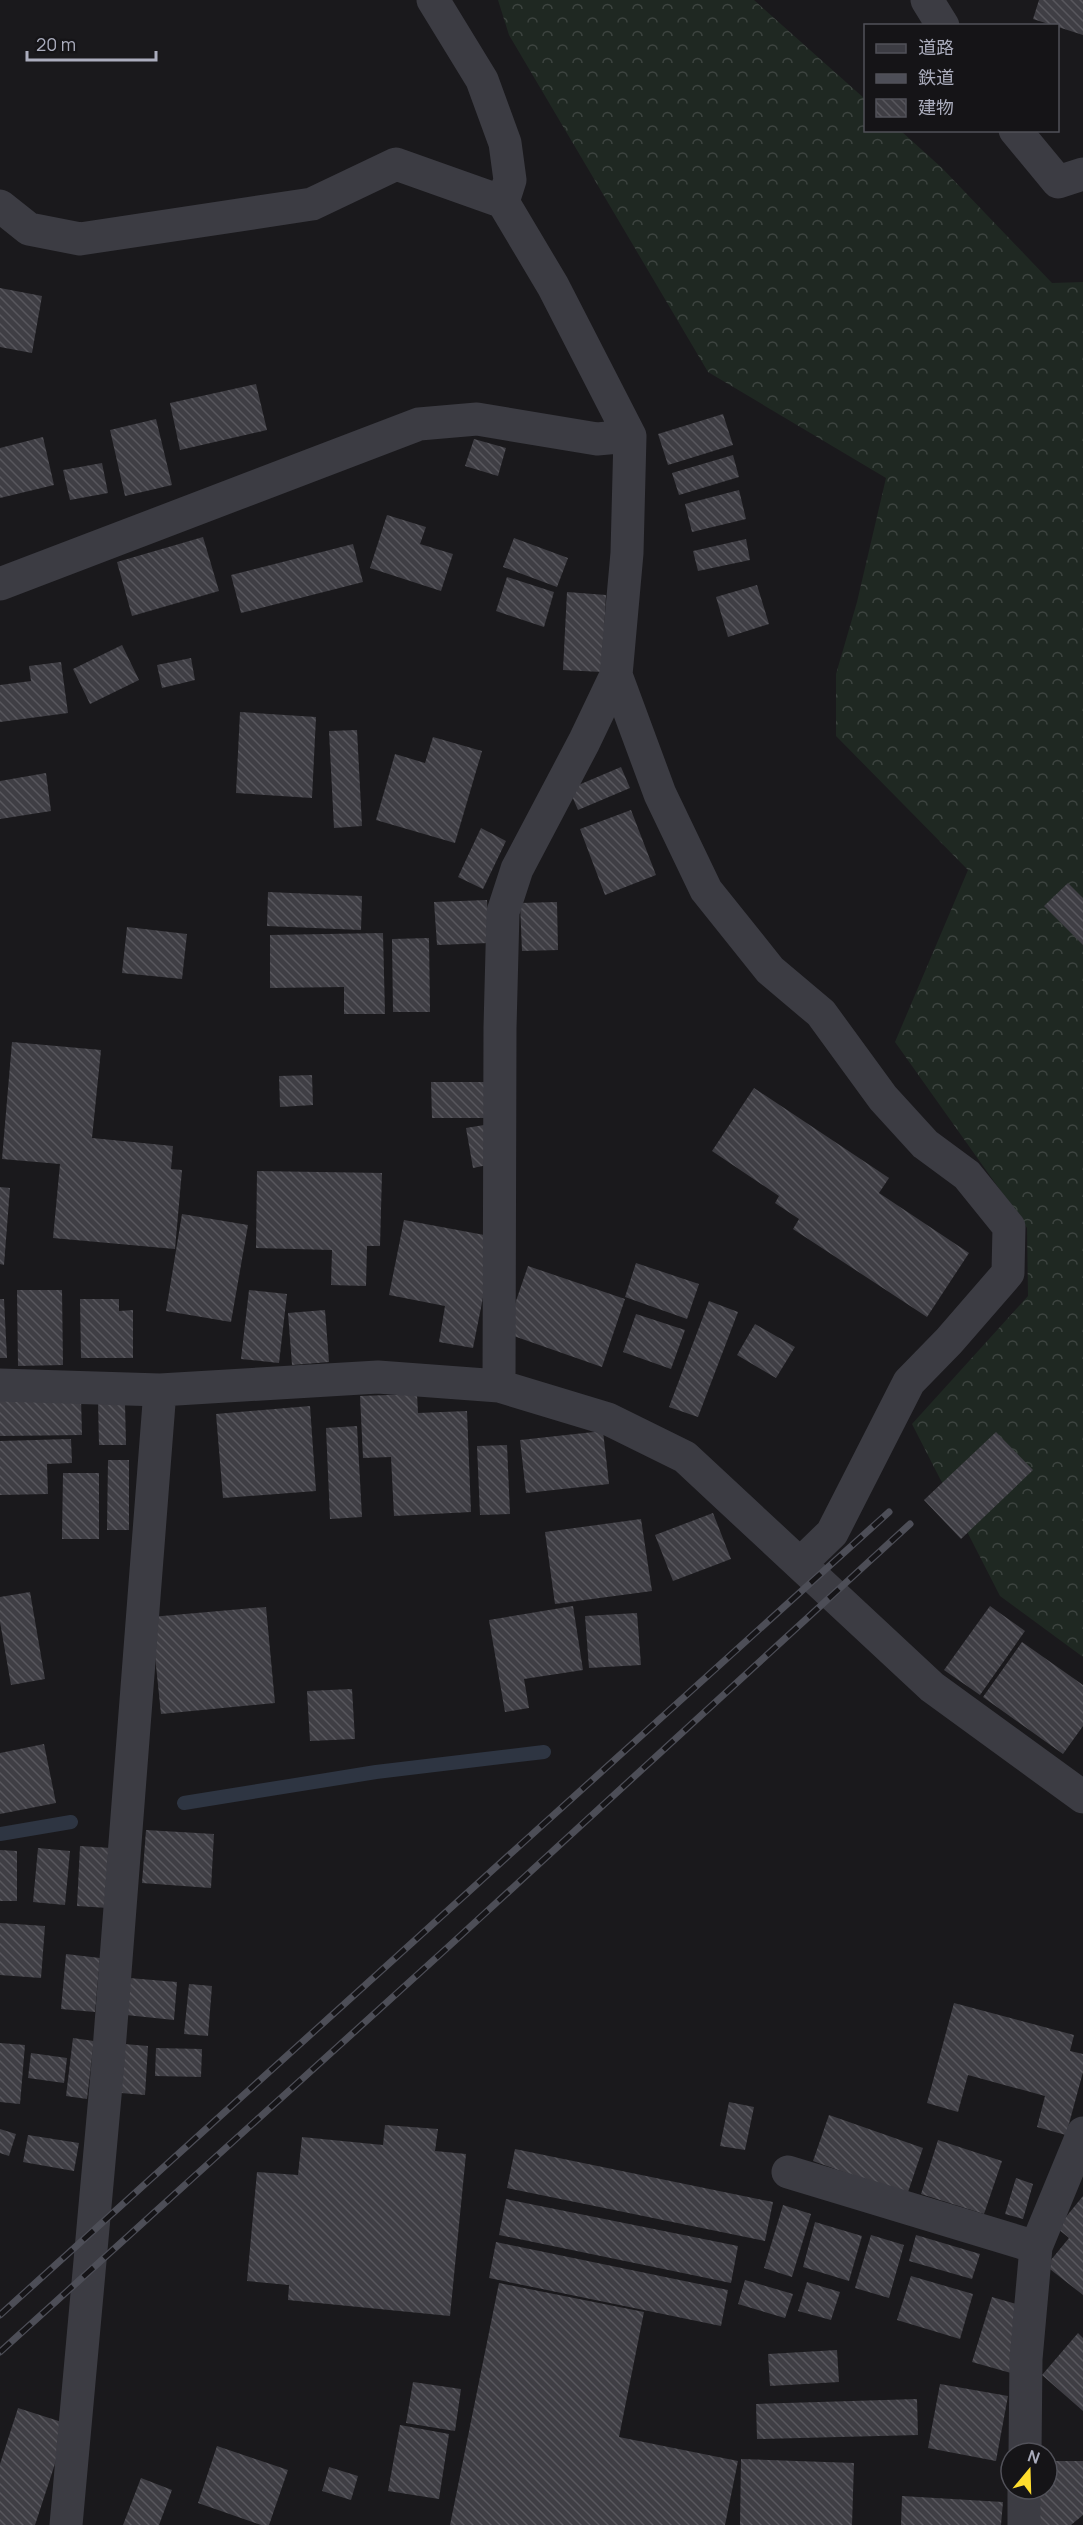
<svg xmlns="http://www.w3.org/2000/svg" width="1083" height="2525" font-family="Manrope,'Noto Sans JP',sans-serif">
<style>
.forest{fill:url(#forest-crowns)}
.lines{fill:none;stroke-linecap:round;stroke-linejoin:round}
.stream{stroke:#2e3542;stroke-width:14}
.building{fill:url(#building-back-hatch)}
.minor{stroke:#3c3c43;stroke-width:33}
.rail-casing{stroke:#4d4e57;stroke-width:7}
.rail{stroke:#151417;stroke-width:4.5;stroke-dasharray:14;stroke-linecap:butt}
</style>
<defs>
<pattern id="forest-crowns" width="20" height="18" patternUnits="userSpaceOnUse" patternTransform="scale(1.5)"><rect width="20" height="18" fill="#1f2822"/><path d="M2 6a3 3 0 1 1 6 0M12 15a3 3 0 1 1 6 0" fill="none" stroke="#3d4440"/></pattern>
<pattern id="building-back-hatch" width="6" height="6" patternUnits="userSpaceOnUse" patternTransform="scale(1.5)"><rect width="6" height="6" fill="#3f3e44"/><path d="M-1 5l2 2M0 0l6 6M5-1l2 2" fill="none" stroke="#58575d"/></pattern>
</defs>
<rect width="100%" height="100%" fill="#1a191c"/>
<path class="forest" d="M498,0H754L865,99L866,130L901,131L942,168L1052,283L1083,282V1657L1000,1596L912,1424L1028,1296L1027,1228L895,1042L968,870L836,736V674L857,602L886,478L708,372L509,35Z"/>
<g class="lines">
<path class="stream" d="M184,1803L376,1772L544,1752
M0,1834L71,1822"/>
</g>
<path class="building" d="M1039,0H1083V35L1033,19Z
M0,288L42,296L32,353L0,347Z
M256,384L267,430L180,450L170,403Z
M723,414L733,445L668,465L658,434Z
M156,419L172,485L125,496L110,430Z
M43,437L54,485L0,498V448Z
M474,439L506,448L498,476L465,466Z
M733,455L739,477L679,495L672,473Z
M102,463L108,493L70,500L63,470Z
M739,490L746,519L692,532L685,504Z
M387,515L426,527L420,544L453,554L441,591L370,568Z
M203,537L219,591L132,616L117,562Z
M514,538L568,558L557,587L503,567Z
M746,539L750,560L698,571L693,551Z
M353,544L363,582L241,613L231,575Z
M507,577L554,592L544,627L496,611Z
M757,585L769,624L728,637L716,597Z
M567,592L606,595L602,672L563,670Z
M122,645L139,680L90,704L73,669Z
M191,658L195,680L162,688L157,665Z
M61,662L68,713L0,722V685L31,681L29,666Z
M240,712L316,717L312,798L236,793Z
M357,730L362,826L334,828L329,731Z
M433,737L482,751L455,843L376,820L395,754L425,763Z
M621,767L630,788L578,810L569,789Z
M46,773L51,811L0,819V781Z
M631,810L656,875L605,895L580,829Z
M481,828L506,841L483,889L458,877Z
M1068,883L1083,898V945L1044,906Z
M268,892L362,896L361,930L267,926Z
M487,900L489,943L437,945L434,902Z
M557,902L558,950L522,951L520,903Z
M127,927L187,934L182,979L122,973Z
M383,933L385,1014H344V987L270,988V935Z
M429,938L430,1012H393L392,939Z
M12,1042L101,1050L92,1138L173,1146L171,1169L182,1170L175,1249L53,1238L60,1164L2,1159Z
M312,1075L313,1105L280,1107L279,1076Z
M431,1082H495V1118H432Z
M754,1088L889,1178L879,1193L969,1253L927,1317L793,1229L799,1219L775,1203L779,1196L712,1151Z
M490,1124L497,1163L473,1168L466,1128Z
M257,1171L382,1173L380,1246H367L366,1286L331,1285L332,1250L256,1248Z
M0,1187L10,1188L4,1265L0,1264Z
M182,1214L248,1225L231,1322L166,1311Z
M404,1220L495,1237L473,1348L439,1342L445,1306L389,1295Z
M636,1263L699,1284L687,1319L625,1297Z
M528,1266L625,1299L602,1367L505,1333Z
M17,1290H62L63,1365L18,1366Z
M249,1290L287,1294L279,1363L241,1359Z
M0,1299H4L7,1358H0Z
M80,1299H119V1311L133,1310V1358H81Z
M709,1301L738,1312L698,1417L669,1407Z
M325,1310L329,1362L292,1365L288,1313Z
M636,1314L685,1330L671,1369L623,1352Z
M755,1324L795,1347L776,1378L737,1355Z
M417,1394L418,1413L467,1411L471,1512L394,1516L391,1457L363,1458L360,1396Z
M81,1398L82,1435L0,1436V1400Z
M98,1403H125L126,1445H99Z
M310,1406L316,1491L223,1498L216,1414Z
M357,1426L362,1517L330,1519L326,1428Z
M603,1431L609,1484L526,1493L520,1440Z
M996,1432L1033,1470L961,1539L924,1500Z
M71,1439L72,1463L47,1464L48,1494L0,1495V1441Z
M507,1445L510,1514L480,1515L477,1446Z
M108,1460H129V1530H107Z
M63,1473H99V1539H62Z
M713,1513L731,1559L673,1581L655,1535Z
M641,1519L652,1591L555,1604L545,1532Z
M30,1592L45,1679L11,1685L0,1622V1597Z
M573,1606L583,1670L524,1679L529,1708L505,1712L489,1620Z
M990,1606L1025,1631L980,1695L944,1670Z
M266,1607L275,1703L161,1714L151,1617Z
M637,1613L641,1665L589,1668L585,1616Z
M1022,1642L1083,1685V1726L1063,1754L983,1697Z
M352,1689L355,1739L310,1741L307,1691Z
M44,1744L56,1803L0,1814V1753Z
M146,1830L214,1834L211,1888L142,1883Z
M80,1846L111,1848L108,1908L77,1906Z
M38,1848L70,1851L65,1905L33,1902Z
M0,1850L17,1851V1901H0Z
M0,1923L45,1926L41,1978L0,1975Z
M66,1954L100,1958L95,2012L61,2009Z
M129,1978L177,1982L174,2020L126,2015Z
M189,1984L212,1986L208,2036L184,2034Z
M954,2003L1074,2035L1070,2051L1083,2054V2072L1066,2135L1037,2127L1045,2096L968,2075L958,2112L927,2103Z
M73,2038L94,2041L87,2099L66,2096Z
M0,2043L25,2045L20,2104L0,2102Z
M124,2044L148,2046L145,2095L121,2093Z
M156,2048L202,2049L201,2077L155,2076Z
M31,2053L67,2058L64,2083L28,2078Z
M729,2102L754,2107L745,2150L720,2146Z
M829,2115L923,2148L907,2195L813,2161Z
M385,2125L438,2129L435,2151L466,2154L450,2316L288,2300L289,2285L247,2281L257,2172L298,2175L302,2137L383,2145Z
M0,2129L16,2134L9,2156L0,2153Z
M28,2135L79,2143L74,2171L23,2162Z
M938,2140L1002,2161L984,2214L921,2194Z
M515,2149L773,2202L765,2241L507,2188Z
M1016,2178L1033,2184L1023,2219L1005,2214Z
M1083,2196V2295L1046,2266L1069,2238L1057,2228Z
M506,2199L738,2246L731,2283L499,2235Z
M783,2205L811,2214L792,2277L764,2268Z
M815,2222L862,2236L849,2281L803,2267Z
M871,2235L904,2245L889,2298L855,2288Z
M916,2235L980,2254L972,2279L909,2261Z
M496,2242L728,2290L721,2326L489,2278Z
M911,2276L973,2294L960,2339L897,2320Z
M745,2280L793,2294L785,2318L738,2304Z
M807,2282L840,2292L831,2320L798,2311Z
M499,2283L644,2312L619,2437L738,2461L725,2525H450Z
M992,2297L1030,2308L1011,2373L972,2362Z
M1078,2333L1083,2338V2411L1042,2375Z
M837,2350L839,2382L770,2386L768,2354Z
M413,2382L461,2389L455,2431L406,2423Z
M940,2384L1008,2396L996,2461L928,2448Z
M917,2399L918,2435L757,2439L756,2404Z
M18,2408L68,2424L35,2525H0V2464Z
M400,2425L449,2434L439,2499L388,2491Z
M217,2446L288,2470L269,2525H261L198,2503Z
M741,2459L854,2463L852,2525H740Z
M1047,2461H1083V2515L1071,2525H1036V2489H1047Z
M329,2467L358,2476L351,2500L322,2491Z
M141,2478L172,2490L159,2525H123Z
M902,2496L1003,2502L1001,2525H901Z"/>
<g class="lines">
<path class="minor" d="M433,0L482,80L505,143L510,180L503,202
M927,0L943,26
M1015,130L1058,182L1083,174
M0,206L29,229L80,239L312,204L396,164L503,202L553,286L630,436L627,553L616,675L584,742L517,869L503,912L500,1028L499,1386
M0,584L419,424L477,419L597,439L630,436
M616,675L660,794L706,890L770,970L821,1013L883,1098L925,1144L967,1175L1009,1227L1008,1273L949,1341L909,1382L832,1533L800,1564
M0,1385L160,1390L378,1377L499,1386L608,1419L685,1457L932,1687L1083,1797
M788,2172L1036,2247
M1025,2453L1026,2359L1036,2247L1083,2133
M66,2525L108,2063L160,1390
M1024,2525V2489"/>
<defs>
<path id="rail" d="M0,2315L889,1512
M0,2352L447,1948L910,1524"/>
</defs>
<use href="#rail" class="rail-casing"/>
<use href="#rail" class="rail"/>
</g>
<rect x="864" y="24" width="195" height="108" fill="#151417" stroke="#515159" stroke-width="1.5"/>
<rect x="876" y="44" width="30" height="9" fill="#3c3c43" stroke="#515159" stroke-width="1.5"/>
<text x="918" y="54" font-size="18" fill="#abadbd">道路</text>
<rect x="876" y="74" width="30" height="9" fill="#4d4e57" stroke="#515159" stroke-width="1.5"/>
<text x="918" y="84" font-size="18" fill="#abadbd">鉄道</text>
<rect x="876" y="99" width="30" height="18" fill="url(#building-back-hatch)" stroke="#515159" stroke-width="1.5"/>
<text x="918" y="114" font-size="18" fill="#abadbd">建物</text>
<g transform="translate(1029 2471) rotate(19)"><circle r="28" fill="#151417" stroke="#515159" stroke-width="1.5"/>
<path d="M0-4.5L10 22L0 15L-10 22Z" fill="#ffdd2e"/>
<text y="-9" font-size="16" font-weight="bold" text-anchor="middle" fill="#abadbd">N</text>
</g>
<path d="M27 51v9h129v-9" fill="none" stroke="#abadbd" stroke-width="3"/>
<text x="36" y="51" font-size="18" fill="#abadbd" stroke="#151417" stroke-width="4.5" paint-order="stroke">20 m</text>
</svg>
